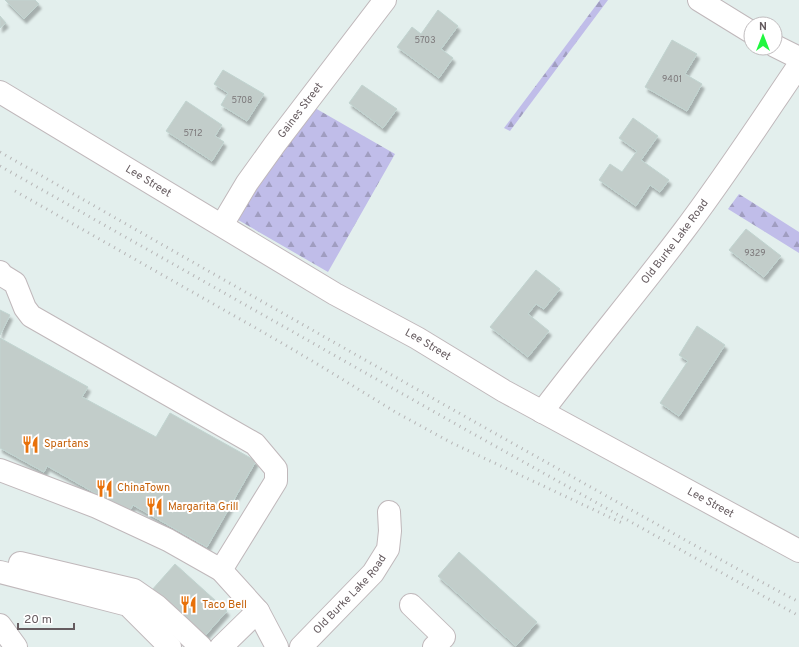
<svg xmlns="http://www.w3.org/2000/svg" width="799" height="647" font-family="Overpass,sans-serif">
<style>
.forest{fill:url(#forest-firs)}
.building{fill:#c2cdca;stroke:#c1d4d0;filter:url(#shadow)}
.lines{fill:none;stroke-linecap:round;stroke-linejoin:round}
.minor-casing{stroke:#c0b8bb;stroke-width:24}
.minor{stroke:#fff;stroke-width:22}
.rail{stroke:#b6b5b6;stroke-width:3;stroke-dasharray:1 5;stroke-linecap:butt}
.labels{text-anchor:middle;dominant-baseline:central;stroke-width:4;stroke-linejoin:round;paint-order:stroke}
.number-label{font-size:9px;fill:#7c787a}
.street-label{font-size:11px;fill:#655b5f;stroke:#fff}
.food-label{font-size:11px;fill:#c56008;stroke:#fff;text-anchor:start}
</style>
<defs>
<pattern id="forest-firs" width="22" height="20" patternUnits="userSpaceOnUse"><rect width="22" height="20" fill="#c0bde9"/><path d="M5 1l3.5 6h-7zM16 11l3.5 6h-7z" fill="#a09dc0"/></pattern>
<filter id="shadow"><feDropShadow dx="2.5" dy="4.5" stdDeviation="1" flood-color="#0004"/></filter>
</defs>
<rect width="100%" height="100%" fill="#e3efed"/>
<path class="forest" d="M600,0H608L510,131L504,128Z
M315,108L395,154L328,272L233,217Z
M739,194L799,232V253L728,209Z"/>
<path class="building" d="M5,0H35L39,4L24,19Z
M438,10L458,26L441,49L453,58L439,78L397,47L412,27L421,34Z
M0,16L6,23L0,28Z
M672,40L697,54L685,74L702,84L687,111L645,87Z
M223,70L264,94L247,121L221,105L228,93L214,84Z
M362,85L397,109L383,128L349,103Z
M186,101L222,125L215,136L224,142L212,161L166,131Z
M633,118L658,136L641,160L669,180L660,192L650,185L636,206L599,180L610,164L622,172L637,151L619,138Z
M746,229L781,256L764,277L729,250Z
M536,270L560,289L544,309L536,304L528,314L549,331L528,357L490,327Z
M0,310L10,315L0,335Z
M697,326L725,345L679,416L660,403L688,361L679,355Z
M0,338L88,387L82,397L156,437L170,413L256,461L207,547L133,505L129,512L47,466L44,472L0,448Z
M459,552L537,622L516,646L438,576Z
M175,564L227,611L203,638L151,591Z"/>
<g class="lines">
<defs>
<g id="minor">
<path d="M699,0L751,32"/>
<path d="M775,46L799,58"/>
<path id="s1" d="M0,92L335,294L417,338L504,391L799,551"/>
<path id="s2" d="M222,225L247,183L275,144L385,0"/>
<path d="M0,272L2,275L15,283L25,308L31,316L255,444L276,469V481L221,570"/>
<path id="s3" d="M542,412C588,351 637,293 683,232C724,178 761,121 799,65"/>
<path d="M0,470L97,507L168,540L221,570L258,611L277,647"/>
<path d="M20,563L134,590L157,606L181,628L201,647"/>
<path d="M0,572L128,605L170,647"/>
<path d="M411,605L444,637L434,647"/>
<path d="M0,625L16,647"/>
<path d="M221,647L258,611"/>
<path id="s4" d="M301,647L373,573L388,549L390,531L389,512"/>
</g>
</defs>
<use href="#minor" class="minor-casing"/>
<use href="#minor" class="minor"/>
<path class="rail" d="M0,152C173,251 347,350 521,448C614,500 705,552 799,602
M0,166L454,423L799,616
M15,191L275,339L319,365L397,413L452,443L622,523"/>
</g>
<defs>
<symbol id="restaurant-bare" viewBox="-9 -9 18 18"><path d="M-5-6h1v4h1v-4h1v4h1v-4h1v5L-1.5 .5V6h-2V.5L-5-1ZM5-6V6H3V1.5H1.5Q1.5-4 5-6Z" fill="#e8710a" stroke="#fff" stroke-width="2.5" paint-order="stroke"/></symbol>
</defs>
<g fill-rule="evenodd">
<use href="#restaurant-bare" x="18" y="432" width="25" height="25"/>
<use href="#restaurant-bare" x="92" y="476" width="25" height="25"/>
<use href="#restaurant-bare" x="142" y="494" width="25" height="25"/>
<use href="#restaurant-bare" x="176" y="592" width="25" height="25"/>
</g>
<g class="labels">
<g class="number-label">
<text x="425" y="40">5703</text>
<text x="672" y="79">9401</text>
<text x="242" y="100">5708</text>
<text x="193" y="133">5712</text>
<text x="755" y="253">9329</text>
</g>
<g class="street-label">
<text stroke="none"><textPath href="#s2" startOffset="139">Gaines Street</textPath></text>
<text stroke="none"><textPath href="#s1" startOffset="173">Lee Street</textPath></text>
<text stroke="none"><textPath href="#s3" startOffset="216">Old Burke Lake Road</textPath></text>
<text stroke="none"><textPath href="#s1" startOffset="497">Lee Street</textPath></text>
<text stroke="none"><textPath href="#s1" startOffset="821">Lee Street</textPath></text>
<text stroke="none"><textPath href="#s4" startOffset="72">Old Burke Lake Road</textPath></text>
</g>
<g class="food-label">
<text x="44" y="444">Spartans</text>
<text x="117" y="488">ChinaTown</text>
<text x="168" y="507">Margarita Grill</text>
<text x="202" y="605">Taco Bell</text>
</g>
</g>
<g transform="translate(763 36)"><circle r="19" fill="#ffffff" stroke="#c1bdbf"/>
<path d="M0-3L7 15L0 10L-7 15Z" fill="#21f740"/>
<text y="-6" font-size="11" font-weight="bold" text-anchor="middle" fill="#655b5f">N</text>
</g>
<path d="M18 623v6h56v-6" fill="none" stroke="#655b5f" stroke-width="2"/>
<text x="24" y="623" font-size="12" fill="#655b5f" stroke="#ffffff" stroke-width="3" paint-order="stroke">20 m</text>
</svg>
